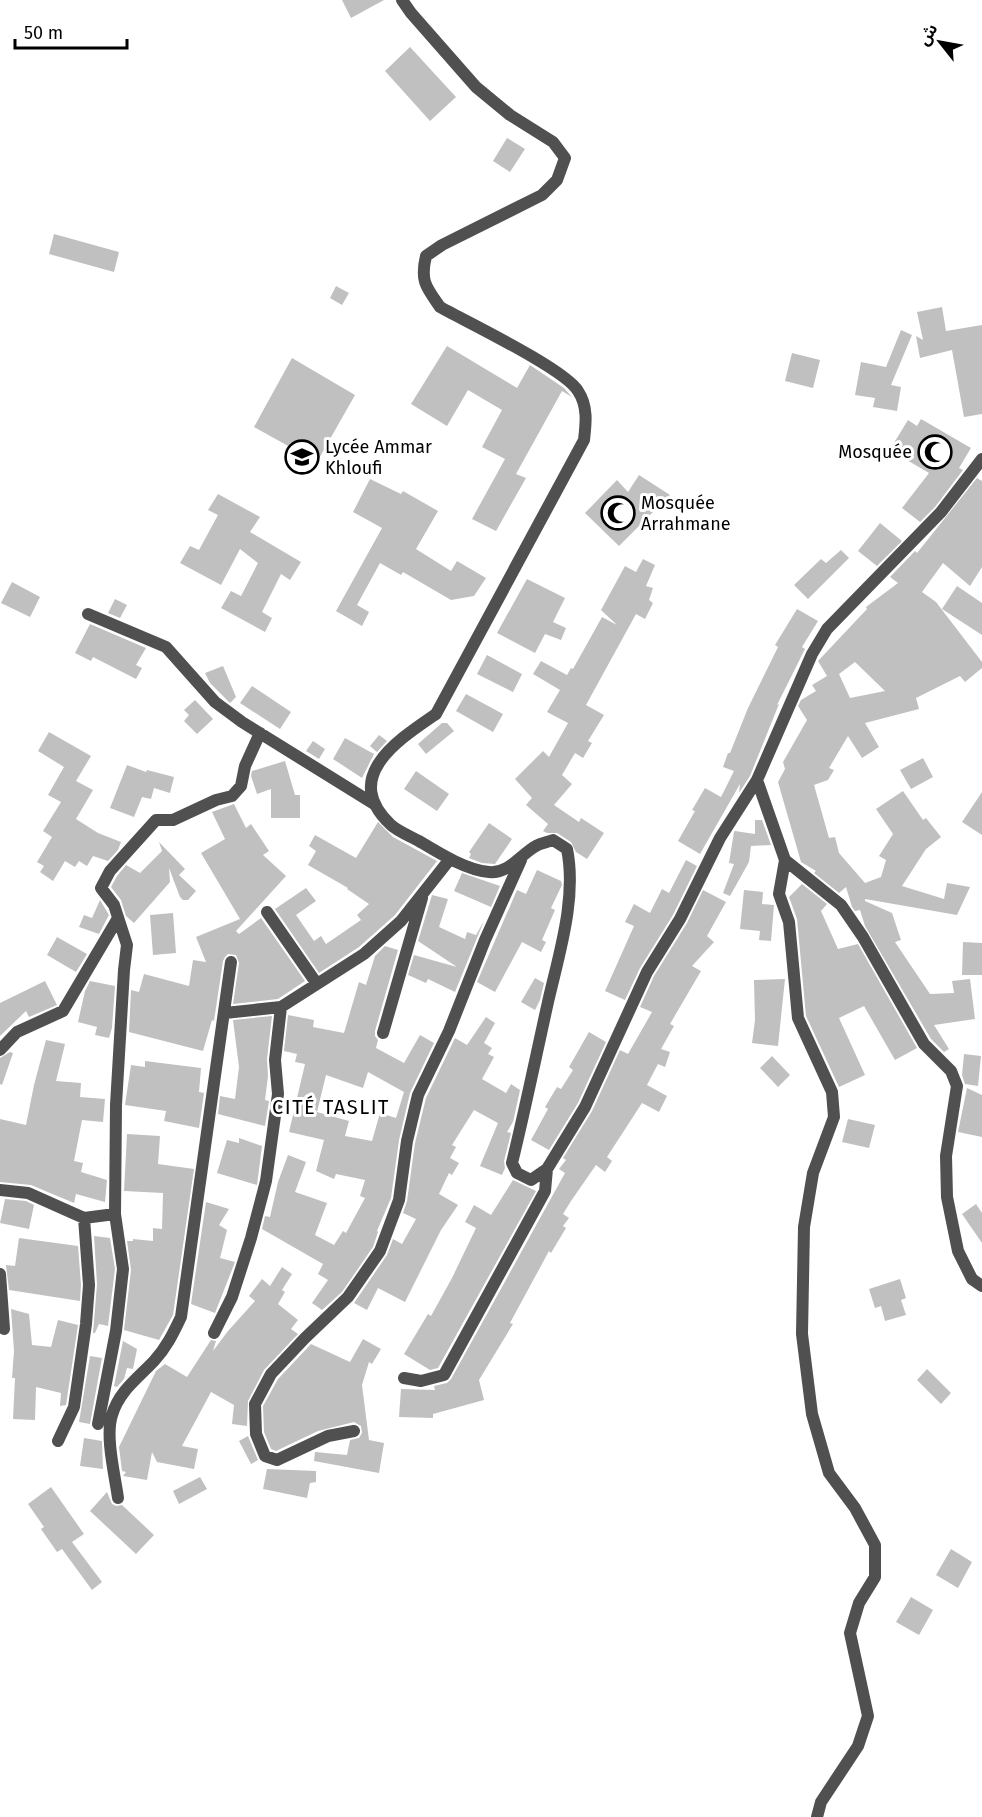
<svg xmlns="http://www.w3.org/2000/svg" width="982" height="1817" font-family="'Fira Sans','Noto Sans Arabic',sans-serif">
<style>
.building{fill:#c0c0c0;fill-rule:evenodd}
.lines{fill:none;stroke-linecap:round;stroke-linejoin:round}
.minor{stroke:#505050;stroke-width:12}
.labels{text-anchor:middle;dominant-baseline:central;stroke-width:6;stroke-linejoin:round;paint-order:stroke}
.poi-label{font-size:18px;fill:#000;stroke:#fff;text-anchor:start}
.neighbourhood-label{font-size:20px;letter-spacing:1.5px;fill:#000;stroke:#fff}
</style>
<rect width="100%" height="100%" fill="#fff"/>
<path class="building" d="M342,0H384L351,18Z
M410,47L456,97L430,121L385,71Z
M507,138L525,149L510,172L493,161Z
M54,234L119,252L114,272L49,254Z
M336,286L349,293L342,305L330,298Z
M942,307L946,331L982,325V414L964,417L952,350L920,358L916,336L923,340L917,312Z
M901,330L912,335L891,385L901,387L897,411L873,407L875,398L855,395L861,362L886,367Z
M447,346L517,388L530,365L564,388L572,397L562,391L516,474L526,478L496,531L472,519L505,459L482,447L502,410L468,390L447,426L411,404Z
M792,353L820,360L813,388L785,381Z
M292,358L355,395L317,462L254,427Z
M921,419L971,448L959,468L963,470L935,507L920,522L902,508L929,473L900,456L899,458L889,451L908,420L917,426Z
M639,475L670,495L619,546L585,513L617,480L628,492Z
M977,478L982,481V567L970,586L943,563L922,592L936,602L982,662V668L965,682L960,676L916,698L919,709L865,723L879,747L862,758L848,736L829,768L834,770L828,780L814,785L829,838L835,837L839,853L865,883L881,877L886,860L879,856L893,834L876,809L903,791L923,820L926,818L941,837L926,849L902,886L944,899L947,883L970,887L957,915L865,899V901L892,913L901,940L895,942L930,994L954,993L952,981L970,979L975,1019L934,1025L949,1049L944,1052L931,1039L865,926L860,910L855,911L852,907L846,887L839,893L814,873L816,871L801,862L778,782L785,769L783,762L807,720L798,706L801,700L816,691L812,685L827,676L818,661L867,609L866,607L898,583L890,577L915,551L917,553ZM855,662L885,691L850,698L839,674Z
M370,479L401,494L403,491L438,511L416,549L451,571L457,561L486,578L474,596L451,600L403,572L401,575L380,563L357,605L369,612L362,626L336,611L382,528L353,512Z
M218,494L260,517L250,532L301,562L290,580L281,574L262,612L272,618L265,632L221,608L231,591L241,596L258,563L240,549L221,585L180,563L190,546L199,550L218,515L208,510Z
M880,523L902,541L877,566L858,551Z
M841,550L849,558L808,599L794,585L821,559L826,563Z
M643,559L655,565L646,586L653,588L649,600L653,603L645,619L636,614L586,705L604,715L588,741L592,743L583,758L575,753L562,775L572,784L554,805L579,822L581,818L604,833L587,859L576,852L571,842L557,833H547L543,831L548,824L526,805L532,798L515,779L543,751L549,757L568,723L547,712L560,690L533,674L541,661L567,675L571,668L573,669L602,617L617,625L601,610L625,566L636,572Z
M527,579L565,598L553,622L566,628L561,640L545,634L535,653L497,633Z
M12,582L40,597L30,617L1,603Z
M957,586L982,603V635L942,609Z
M115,599L127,605L120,618L108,613Z
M797,609L818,621L802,647L805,649L777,705L779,704L750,776L739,793L740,784L700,854L678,841L695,811L692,810L705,788L721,797L734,771L723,767L728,753H730L748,708L778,647L775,645Z
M90,624L146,648L136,665L142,668L136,679L93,657L91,661L75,653Z
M487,655L522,674L513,692L477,674Z
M223,666L236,697L230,703L210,683L205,673Z
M252,686L291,712L280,729L240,703Z
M466,694L503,714L493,732L456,711Z
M195,700L213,719L197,734L184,721L189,715L184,710Z
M442,723H447L454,731L426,754L418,744Z
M49,732L91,756L76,781L93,790L76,819L98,833L121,842L118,850L108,861L93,856L87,866L79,861L75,867L65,861L53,881L40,872L44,866L37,862L52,837L43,831L61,802L48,795L64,767L38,751Z
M379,735L387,741L377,752L370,746Z
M345,738L374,754L362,778L333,759Z
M313,741L325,749L319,759L306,751Z
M923,758L933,777L911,789L900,770Z
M285,761L295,795H300V818H271V789L257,794L251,776L252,771Z
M127,765L146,772L147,770L174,777L170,793L154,788L151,799L142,797L134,817L110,808Z
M416,771L449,794L437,811L404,789Z
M982,792V835L962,822Z
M234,804L246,828L251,824L269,851L263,855L286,876L236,931L239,934L261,918L305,981L278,999L233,1004L239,963L236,955L228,954L225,957L223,961L214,1021L212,1020L203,1051L129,1032L131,990L139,992L144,974L189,986L193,960L206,962L196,937L240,919L201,853L225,839L212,812Z
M755,820H762L771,845L751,846L749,862L730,896L723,893L734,864L729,863L734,832L735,831L755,834Z
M378,822L393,837L437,861L395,915L359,947L319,973L275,909L306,888L316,901L296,915L314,941L321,936L326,944L361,920L357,915L369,904L347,889L348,888L308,865L316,851L309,846L315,835L356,858Z
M489,823L512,839L495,864L482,863L469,858L471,854L469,852Z
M159,842L185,869L179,875L196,891L188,900H183L180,897L169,868L170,882L134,923L126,916L121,900L111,887L117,876L126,865L140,873L162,851Z
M686,860L697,866L673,915L640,968L625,1000L605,991L634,926L625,922L634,904L650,913L662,889L669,893Z
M537,870L561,881L562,885L551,908L555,910L542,940L546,942L541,952L522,942L495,992L477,982L517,890L526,894Z
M462,873L500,886L491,907L454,891Z
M802,884L827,904L821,911L838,949L858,944L917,1048L895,1060L864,1006L839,1018L865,1075L839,1087L806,1016L797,919L789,897Z
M703,890L726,902L707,936L714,942L692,966L701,971L670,1024L674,1026L661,1049L670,1052L665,1067L658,1064L647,1085L667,1096L659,1112L642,1103L607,1157L612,1161L605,1172L596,1165L571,1201L563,1214L569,1218L563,1226L566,1228L551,1253L549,1251L510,1323L513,1324L479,1380L484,1400L433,1414V1418L399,1417L401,1389L435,1390L434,1386L447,1383L451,1379L565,1173L559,1169L566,1160L563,1158L592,1111L620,1050L628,1054L652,1012L640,1007L654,976L687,923Z
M744,890L763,892L762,904L774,905L771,941L759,940L760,931L740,929Z
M432,895L448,899L439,927L465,939L467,932L476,935L484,921L455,992L428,979L426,983L408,975L414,955L457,967L418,941Z
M100,900L109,915L99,934L79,927L84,915L92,918Z
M173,913L176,953L153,955L150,915Z
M57,937L87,954L76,972L47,955Z
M963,942L982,943V975H962Z
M385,946L398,950L375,1031V1036L378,1040L376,1048L404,1063L420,1035L434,1043L410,1093L399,1140L391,1198L377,1231L378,1232L373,1247L342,1292L322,1310L312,1303L328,1280L318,1274L323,1264L262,1229L265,1216L270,1217L278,1182L288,1155L306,1162L295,1192L327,1203L315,1235L334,1245L343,1231L346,1233L365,1198L360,1196L365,1180L336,1174L334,1179L316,1171L324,1140L289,1132L305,1064L295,1062L297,1054L284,1051L288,1015L314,1020L313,1027L344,1033L359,982L366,985L375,956ZM368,1072L404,1092L396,1118L380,1113L372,1141L345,1136L349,1121L317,1112L326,1075L363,1088Z
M535,978L544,983L540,1000L535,1010L521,1002Z
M785,979L778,1046L752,1043L755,1020L754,980Z
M45,981L57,1005L29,1017L26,1011L0,1036V1003Z
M90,981L115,986L112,1028L109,1038L95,1035L97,1027L78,1022L85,991Z
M272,1016L267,1059L268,1076L265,1100L269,1101L265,1126L218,1114L220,1096L235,1099L239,1067L233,1020Z
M486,1017L495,1023L484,1043L492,1048L488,1054L494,1057L482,1079L506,1093L511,1084L520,1090L513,1122L507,1132L511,1133L504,1161L505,1168L502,1175L480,1166L498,1123L474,1110L452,1145L456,1147L450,1158L459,1163L452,1175L449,1173L439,1194L458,1205L441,1230L405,1302L378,1288L367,1310L354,1303L387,1255L393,1239L402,1244L416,1219L403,1213L407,1201L415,1143L426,1098L455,1038L467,1045Z
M589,1032L606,1042L578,1103L549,1150L531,1140L548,1109L545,1107L557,1087L561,1089L573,1070L569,1067Z
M46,1040L65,1044L56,1081L81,1083L80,1097L105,1099L103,1122L82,1120L74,1161L83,1163L81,1172L107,1180L105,1202L76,1194L74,1203L31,1185L0,1182V1119L26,1125L34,1085Z
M10,1052L13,1053L2,1085L0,1084V1058Z
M964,1054L981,1056L978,1086L965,1084L962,1075Z
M772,1056L790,1075L778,1087L760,1068Z
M145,1061L201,1068L199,1092L204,1093L199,1128L164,1121L166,1111L125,1105L131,1065L145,1067Z
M967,1088L982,1095V1137L958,1132Z
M848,1119L875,1125L869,1148L842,1142Z
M127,1134L160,1136L158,1164L194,1169L173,1315L159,1340L124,1330L131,1270L127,1241H133V1239L153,1241V1228L162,1229L163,1193L124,1191Z
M239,1138L262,1146L257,1185L217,1173L227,1140L239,1143Z
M513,1180L536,1191L438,1368L430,1370L404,1354L428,1314L431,1316L452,1278L476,1228L465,1222L474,1205L491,1215Z
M5,1199L26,1201L34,1205L29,1229L0,1223Z
M206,1202L229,1209L219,1225L227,1230L220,1258L235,1262L215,1313L191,1304Z
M976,1204L982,1213V1243L962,1214Z
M94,1236L110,1238L115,1269L108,1326L99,1324L95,1333H93L97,1284Z
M19,1238L78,1246L81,1285L80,1301L9,1290L6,1265L15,1266Z
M282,1267L292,1274L282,1290L285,1292L278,1304L298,1320L291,1329L298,1334L264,1370L248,1401L247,1426L232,1424L234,1405L211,1392L182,1446L198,1449L194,1469L157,1462L152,1452L147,1480L123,1476L126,1472L122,1471L119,1447L156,1371L165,1364L187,1377L211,1340L216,1341L213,1351L228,1331L255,1301L249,1296L262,1279L270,1286Z
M900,1279L906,1298L901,1300L906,1315L885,1321L881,1306L875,1308L869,1289Z
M11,1309L29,1314L32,1345L51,1347L58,1320L78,1325L66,1405L60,1406L61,1393L36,1387L35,1420L13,1419L15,1378H12L14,1351Z
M363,1339L381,1349L372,1364L369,1362L362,1385L369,1440L384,1443L379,1473L314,1461L315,1452L347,1455L350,1440L359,1438L362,1433L361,1426L354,1422L318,1431L276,1451L271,1449L264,1432L263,1406L278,1379L311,1344L350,1362Z
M123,1341L137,1349L133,1369L127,1368L124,1379L117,1387L114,1386Z
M90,1356L102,1358L90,1424L79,1422Z
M927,1369L951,1393L941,1404L917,1380Z
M248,1436L258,1460L251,1464L239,1441Z
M84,1438L102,1441L103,1469L80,1466Z
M267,1469L316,1471V1482L310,1483L307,1498L263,1489Z
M200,1477L207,1489L179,1504L173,1491Z
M51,1487L84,1534L72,1542L102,1582L92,1590L62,1549L57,1552L41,1529L44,1527L28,1504Z
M107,1492L112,1504L116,1506L122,1505L154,1535L136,1554L90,1511Z
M951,1549L972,1562L958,1588L936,1575Z
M911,1597L933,1610L919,1635L896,1622Z"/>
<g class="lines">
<path class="minor" d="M402,0L411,13L476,87L510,115L553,142L565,158L557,180L542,195L442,245L426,256C420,281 426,287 440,307C467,322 565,369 578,391C588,406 586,423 584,440L436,714C398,740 340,777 391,825C399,832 410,836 419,841C439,853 466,870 489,872C509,874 521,854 536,846C541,843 548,842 553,840L567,849C577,898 559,954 548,1002C536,1056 525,1110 512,1163L517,1173L531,1180L547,1169L585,1107L647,972L680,919L720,838L757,780L812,654L827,629L941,512L982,459
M88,614L166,647L215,702L242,722L374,804
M757,780L785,860L779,894L789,922L798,1018L832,1092L834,1117L813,1173L804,1227L802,1334L812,1414L829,1473L855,1508L875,1545V1577L859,1603L850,1633L868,1716L858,1746L821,1802L817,1817
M785,860L841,905L863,937L924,1044L951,1071L957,1086L946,1156L947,1197L958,1251L972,1279L982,1286
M267,912L317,984
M225,1013L281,1007L364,954L401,921L450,859
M383,1033L422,898
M0,1050L17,1032L63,1011L118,918
M0,1190L28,1193L84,1218L115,1214
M0,1274L4,1329
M214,1333L232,1297L251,1238L266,1181L278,1094L275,1060L281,1007
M404,1378L421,1381L444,1375L545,1191L547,1169
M98,1424L116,1331L123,1269L115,1214L116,1105L124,970L127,945L114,905L101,888L110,871L156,820H173L216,800L232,796L241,786L245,766L260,733
M354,1431L328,1436L277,1460L265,1456L256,1434L255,1404L271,1374L305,1338L348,1297L380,1251L399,1200L407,1141L418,1095L449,1031L485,940L521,860
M58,1441L74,1407L86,1324L89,1285L84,1218
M118,1498C115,1476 105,1436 112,1415C119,1391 138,1378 154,1361C166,1348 173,1334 181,1317L231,962"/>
</g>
<defs>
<symbol id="mosque-ring" viewBox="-11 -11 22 22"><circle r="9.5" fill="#fff" stroke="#000" stroke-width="1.5"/><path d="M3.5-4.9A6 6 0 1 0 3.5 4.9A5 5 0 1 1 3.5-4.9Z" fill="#000"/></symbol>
<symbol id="school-ring" viewBox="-11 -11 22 22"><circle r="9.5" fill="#fff" stroke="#000" stroke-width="1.5"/><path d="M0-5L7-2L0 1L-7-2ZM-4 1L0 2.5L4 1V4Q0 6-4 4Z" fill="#000"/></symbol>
</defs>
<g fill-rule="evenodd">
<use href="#mosque-ring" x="916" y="433" width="38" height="38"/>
<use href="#school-ring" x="283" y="438" width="38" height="38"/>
<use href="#mosque-ring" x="599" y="494" width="38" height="38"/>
</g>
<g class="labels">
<g class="poi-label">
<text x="325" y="447">Lycée Ammar<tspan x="325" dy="21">Khloufi</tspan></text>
<text x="912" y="452" text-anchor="end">Mosquée</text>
<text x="641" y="503">Mosquée<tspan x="641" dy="21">Arrahmane</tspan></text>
</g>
<g class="neighbourhood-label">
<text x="331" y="1107">CITÉ TASLIT</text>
</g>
</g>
<g transform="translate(940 42) rotate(301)" stroke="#ffffff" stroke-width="4.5" paint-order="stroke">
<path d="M0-4.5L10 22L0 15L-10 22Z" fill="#000000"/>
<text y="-9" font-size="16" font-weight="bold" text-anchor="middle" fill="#000000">ش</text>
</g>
<path d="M15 39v9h112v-9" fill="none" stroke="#000000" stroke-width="3"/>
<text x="24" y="39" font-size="18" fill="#000000" stroke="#ffffff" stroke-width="4.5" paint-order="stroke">50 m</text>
</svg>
